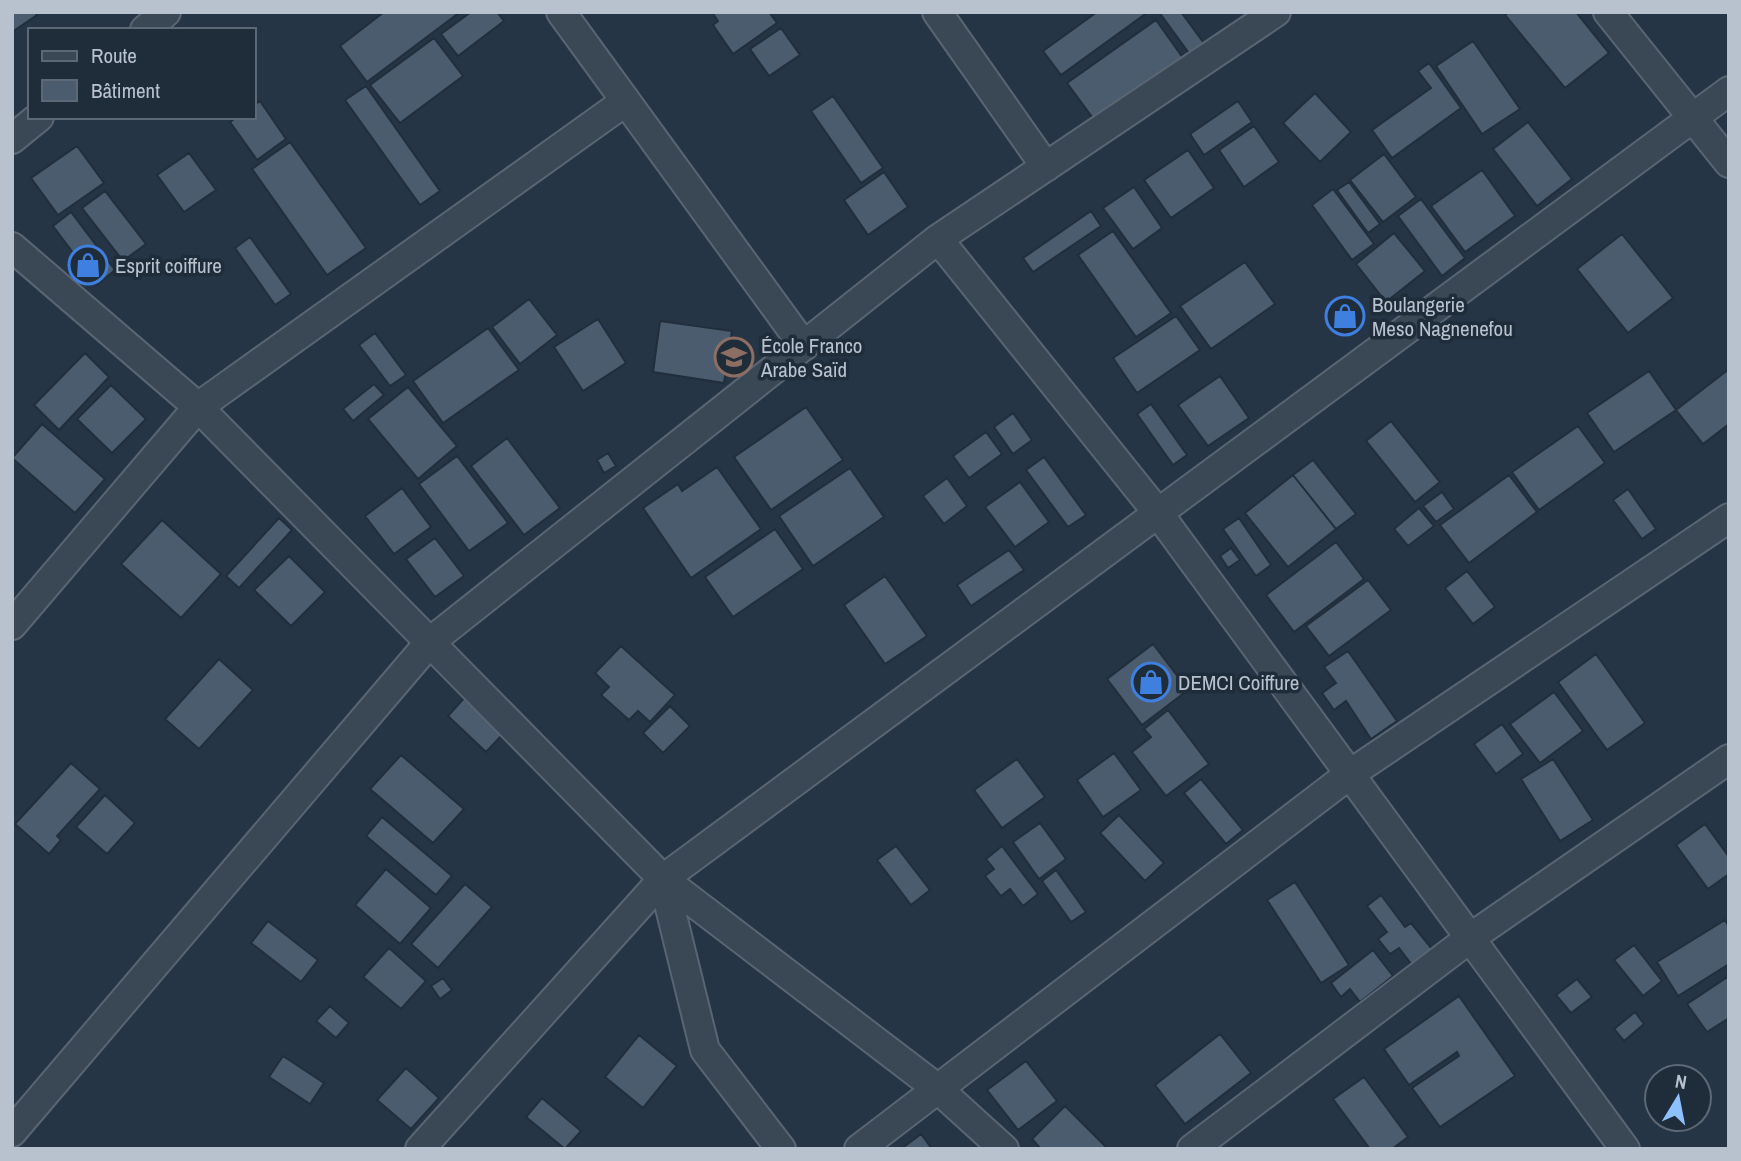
<svg xmlns="http://www.w3.org/2000/svg" width="1741" height="1161" font-family="'Archivo Narrow',sans-serif">
<style>
.building{fill:#4c5c6f;stroke:#212e3c;stroke-width:2}
.lines{fill:none;stroke-linecap:round;stroke-linejoin:round}
.street-casing{stroke:#596572;stroke-width:32}
.street{stroke:#3a4755;stroke-width:28}
.labels{text-anchor:middle;dominant-baseline:central;stroke-width:7;stroke-linejoin:round;paint-order:stroke}
.poi-label{font-size:21px;fill:#b8c2ce;stroke:#1f2c3a;text-anchor:start}
</style>
<rect width="100%" height="100%" fill="#263545"/>
<path class="building" d="M12,12H35L37,15L12,32Z
M384,12H460L367,82L340,46Z
M471,12H497L504,21L458,56L441,34Z
M712,12H769L777,23L733,54L713,25L718,21Z
M1097,12H1148L1061,75L1043,51Z
M1159,12H1181L1206,46L1191,56Z
M1509,12H1576L1609,53L1565,88L1505,15Z
M1156,20L1183,58L1095,121L1067,83Z
M781,28L800,55L769,76L750,49Z
M434,38L463,76L400,123L370,85Z
M1473,41L1520,109L1482,134L1436,66Z
M1429,63L1461,108L1392,158L1372,130L1431,88L1418,71Z
M366,86L440,191L420,205L345,100Z
M1315,93L1351,132L1320,162L1283,123Z
M833,96L883,168L861,183L811,111Z
M260,101L286,139L257,160L230,122L237,117H254V105Z
M1238,101L1252,122L1204,155L1190,134Z
M1528,122L1572,179L1537,206L1493,149Z
M1254,126L1279,162L1244,187L1219,150Z
M290,142L366,248L327,275L252,169Z
M77,146L104,183L58,215L31,178Z
M1188,150L1214,188L1171,218L1144,180Z
M189,153L216,190L184,212L157,175Z
M1384,154L1416,197L1383,222L1350,180Z
M1482,170L1515,216L1465,252L1431,206Z
M884,172L908,207L868,235L844,200Z
M1349,182L1380,224L1368,233L1337,190Z
M1134,187L1162,228L1133,249L1103,208Z
M1333,189L1374,244L1352,260L1312,205Z
M105,191L146,244L123,261L82,208Z
M1421,199L1465,258L1442,276L1398,216Z
M1091,211L1101,226L1033,272L1023,258Z
M71,212L115,270L97,285L53,226Z
M1113,231L1171,313L1136,337L1078,255Z
M1394,233L1425,271L1386,302L1356,264Z
M1622,234L1673,298L1628,333L1577,269Z
M250,237L291,294L275,305L235,248Z
M1245,262L1275,304L1211,349L1180,306Z
M529,299L557,335L520,364L492,327Z
M1176,316L1200,350L1137,393L1113,358Z
M598,319L626,363L583,391L554,347Z
M660,321L732,331L724,383L653,372Z
M488,328L519,370L443,423L413,381Z
M375,333L406,375L390,386L359,345Z
M85,353L109,377L59,430L34,405Z
M1729,369V424L1703,444L1676,410Z
M1649,371L1676,410L1614,452L1587,413Z
M1220,376L1249,418L1208,446L1178,405Z
M374,384L384,395L353,421L343,409Z
M111,385L146,419L112,453L77,419Z
M408,387L457,446L418,479L368,419Z
M1151,404L1187,455L1173,465L1137,414Z
M806,407L843,460L771,510L734,457Z
M1013,413L1032,440L1013,454L994,427Z
M1391,421L1440,482L1415,502L1366,441Z
M42,424L105,479L75,513L12,458Z
M1578,426L1605,463L1539,510L1512,472Z
M986,432L1002,454L969,478L953,456Z
M507,438L560,508L524,535L471,466Z
M608,453L616,466L604,473L597,460Z
M457,456L508,523L469,551L419,484Z
M1044,457L1086,515L1068,527L1026,470Z
M1313,460L1356,514L1336,529L1293,475Z
M717,467L761,529L691,578L643,508L678,484L682,491Z
M850,468L884,517L813,566L779,516Z
M1293,475L1336,529L1288,567L1245,513Z
M1509,475L1537,512L1469,563L1440,525Z
M947,478L967,506L944,524L923,496Z
M1020,482L1049,522L1015,547L985,507Z
M402,488L431,527L394,554L365,516Z
M1628,489L1656,529L1642,539L1613,500Z
M1442,492L1454,509L1436,522L1423,506Z
M1419,508L1434,526L1408,546L1394,529Z
M279,518L292,530L239,588L226,576Z
M1239,518L1271,565L1256,576L1223,529Z
M162,520L221,574L181,618L121,564Z
M775,529L803,569L733,617L705,577Z
M435,538L464,576L435,597L406,559Z
M1336,542L1364,579L1294,632L1266,595Z
M1231,548L1240,560L1228,568L1220,556Z
M1009,550L1024,570L971,606L957,585Z
M289,556L325,592L291,626L254,590Z
M1467,571L1495,607L1473,624L1445,588Z
M885,576L927,636L885,664L844,605Z
M1368,580L1391,610L1329,656L1306,626Z
M1153,644L1188,690L1142,725L1107,679Z
M621,646L675,695L650,722L638,711L629,720L601,695L609,687L595,673Z
M1348,651L1397,721L1371,739L1346,701L1334,710L1322,693L1336,683L1324,667Z
M1596,654L1645,723L1607,750L1558,682Z
M219,659L253,690L199,749L165,719Z
M1554,692L1583,731L1540,763L1510,724Z
M465,697L503,734L486,752L448,716Z
M670,706L690,726L663,753L643,733Z
M1168,710L1209,764L1166,796L1132,752L1151,737L1144,729Z
M1502,724L1523,754L1496,774L1474,744Z
M1114,753L1141,790L1103,817L1077,780Z
M401,755L464,809L433,843L370,789Z
M1017,759L1045,797L1002,828L974,790Z
M1553,759L1593,820L1560,841L1521,779Z
M71,763L100,789L57,836L61,840L49,854L15,824Z
M1201,779L1243,830L1226,844L1184,793Z
M105,795L135,823L107,854L76,827Z
M1119,815L1164,863L1145,881L1100,833Z
M382,817L452,876L436,895L366,836Z
M1040,823L1066,859L1039,879L1013,842Z
M1705,824L1729,857V874L1708,889L1676,845Z
M896,846L930,890L911,905L877,860Z
M1002,846L1038,894L1023,906L1010,889L1001,896L985,876L994,869L986,859Z
M386,869L431,908L400,944L355,905Z
M1056,870L1086,912L1071,922L1042,881Z
M1295,882L1349,965L1321,983L1267,900Z
M465,884L492,907L438,968L411,944Z
M1381,895L1405,927L1411,923L1432,949L1412,965L1399,948L1390,954L1378,939L1387,932L1367,906Z
M1725,920L1729,927V964L1678,996L1657,962Z
M268,921L318,960L301,982L251,943Z
M1634,945L1662,981L1643,996L1614,960Z
M389,948L426,981L401,1009L363,977Z
M1373,950L1393,976L1360,1002L1350,989L1341,997L1331,983Z
M1729,976V1018L1707,1032L1687,1004Z
M443,978L452,990L440,999L431,986Z
M1577,979L1592,997L1571,1013L1556,995Z
M1459,996L1515,1076L1440,1127L1412,1088L1459,1056L1457,1052L1409,1085L1384,1049Z
M330,1006L349,1023L336,1038L316,1021Z
M1635,1012L1644,1024L1624,1041L1614,1029Z
M1220,1034L1251,1073L1185,1124L1155,1085Z
M639,1035L677,1066L643,1108L605,1077Z
M283,1056L324,1083L310,1104L269,1077Z
M1026,1061L1057,1101L1018,1130L987,1090Z
M406,1068L439,1098L411,1129L377,1100Z
M1364,1077L1408,1137L1392,1149H1370L1333,1099Z
M542,1098L581,1131L565,1149L526,1117Z
M1065,1106L1108,1149H1041L1032,1139Z
M921,1134L932,1149H901Z"/>
<g class="lines">
<defs>
<path id="street" d="M561,12L804,346
M937,12L1046,167
M1608,12L1729,163
M145,30L166,12
M12,139L39,117
M938,239L1158,513L1625,1149
M12,247L198,407L663,879L938,1089L1004,1149
M12,625L198,407L626,101
M663,879L705,1050L781,1149
M12,1132L430,642L938,239L1276,12
M420,1149L663,879L1729,91
M859,1149L1350,774L1729,518
M1192,1149L1470,938L1729,759"/>
</defs>
<use href="#street" class="street-casing"/>
<use href="#street" class="street"/>
</g>
<defs>
<symbol id="shop-ring" viewBox="-11 -11 22 22"><circle r="9.5" fill="#1f2c3a" stroke="#3f7fe0" stroke-width="1.5"/><path d="M-5-2.5h2.3a2.7 3.5 0 0 1 5.4 0H5L5.5 6h-11ZM-1.5-2.5h3a1.5 2.3 0 0 0-3 0Z" fill="#3f7fe0"/></symbol>
<symbol id="school-ring" viewBox="-11 -11 22 22"><circle r="9.5" fill="#1f2c3a" stroke="#8d6e63" stroke-width="1.5"/><path d="M0-5L7-2L0 1L-7-2ZM-4 1L0 2.5L4 1V4Q0 6-4 4Z" fill="#8d6e63"/></symbol>
</defs>
<g fill-rule="evenodd">
<use href="#shop-ring" x="66" y="243" width="44" height="44"/>
<use href="#shop-ring" x="1323" y="294" width="44" height="44"/>
<use href="#school-ring" x="712" y="335" width="44" height="44"/>
<use href="#shop-ring" x="1129" y="660" width="44" height="44"/>
</g>
<g class="labels">
<g class="poi-label">
<text x="115" y="265">Esprit coiffure</text>
<text x="1372" y="304">Boulangerie<tspan x="1372" dy="24">Meso Nagnenefou</tspan></text>
<text x="761" y="345">École Franco<tspan x="761" dy="24">Arabe Saïd</tspan></text>
<text x="1178" y="682">DEMCI Coiffure</text>
</g>
</g>
<rect width="1741" height="1161" fill="none" stroke="#b8c2ce" stroke-width="28"/>
<rect x="28" y="28" width="228" height="91" fill="#1f2c3a" stroke="#5c6875" stroke-width="2"/>
<rect x="42" y="51" width="35" height="10" fill="#3a4755" stroke="#5c6875" stroke-width="2"/>
<text x="91" y="63" font-size="21" fill="#b8c2ce">Route</text>
<rect x="42" y="80" width="35" height="21" fill="#4c5c6f" stroke="#5c6875" stroke-width="2"/>
<text x="91" y="98" font-size="21" fill="#b8c2ce">Bâtiment</text>
<g transform="translate(1678 1098) rotate(10)"><circle r="33" fill="#1f2c3a" stroke="#5c6875" stroke-width="2"/>
<path d="M0-5L12 26L0 18L-12 26Z" fill="#8cc0fe"/>
<text y="-10" font-size="19" font-weight="bold" text-anchor="middle" fill="#b8c2ce">N</text>
</g>
</svg>
